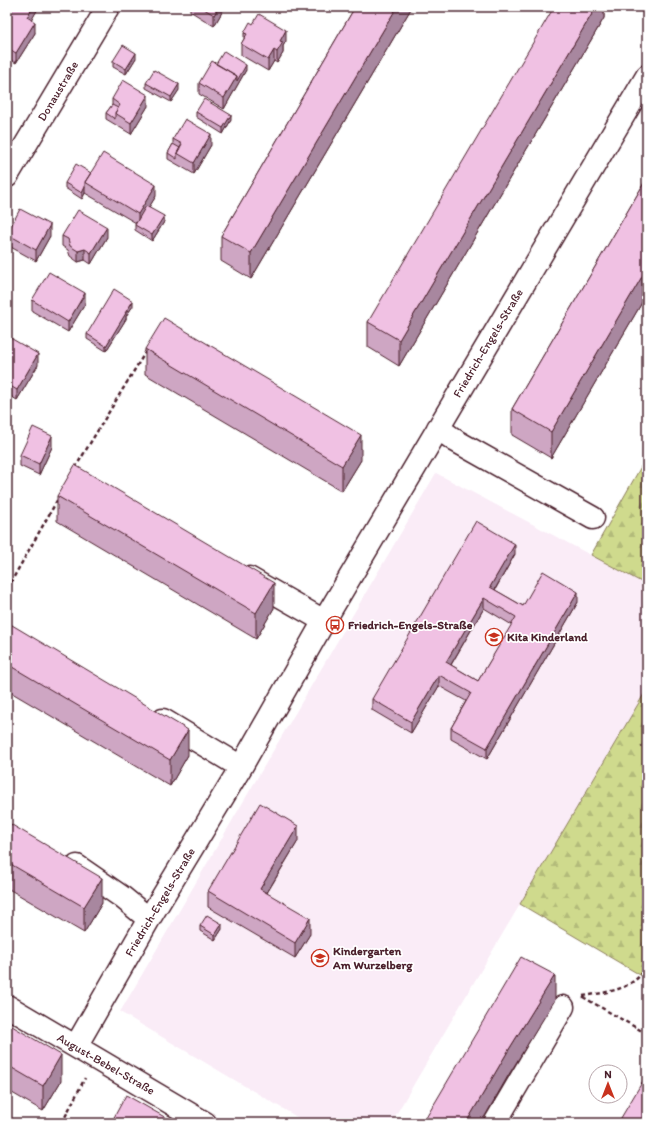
<svg xmlns="http://www.w3.org/2000/svg" width="654" height="1130" font-family="Itim,sans-serif">
<style>
.built{fill:#faecf7}
.forest{fill:url(#forest-firs);stroke:#8c7c5c}
.lines{fill:none;stroke-linecap:round;stroke-linejoin:round}
.minor-casing{stroke:#4a1f2b;stroke-width:25}
.path{stroke:#4a1f2b;stroke-width:2.5;stroke-dasharray:4 3;stroke-linecap:butt}
.minor{stroke:#fff;stroke-width:22}
.wall{fill:#cea6c3;stroke:#4a1f2b;fill-rule:evenodd}
.shaded-wall{fill:#a8879f;stroke:#4a1f2b}
.building{fill:#f0c1e3;stroke:#4a1f2b;fill-rule:evenodd}
.labels{text-anchor:middle;dominant-baseline:central;stroke-width:3.5;stroke-linejoin:round;paint-order:stroke}
.street-label{font-size:12px;fill:#4a1f2b;stroke:#fff}
.poi-label{font-size:12px;font-weight:bold;fill:#4a1f2b;stroke:#fff;text-anchor:start}
</style>
<defs>
<pattern id="forest-firs" width="22" height="20" patternUnits="userSpaceOnUse"><rect width="22" height="20" fill="#cfda8d"/><path d="M5 1l3.5 6h-7zM16 11l3.5 6h-7z" fill="#b3bb7a"/></pattern>
</defs>
<rect width="100%" height="100%" fill="#fff"/>
<filter id="ink" filterUnits="userSpaceOnUse"><feTurbulence type="fractalNoise" baseFrequency=".025" numOctaves="2"/><feDisplacementMap in="SourceGraphic" scale="8" xChannelSelector="R" yChannelSelector="G"/><feConvolveMatrix kernelMatrix="1 2 1 2 8 2 1 2 1" color-interpolation-filters="sRGB"/></filter>
<g filter="url(#ink)">
<path class="built" d="M436,473L647,585V689L391,1123H307L120,1012Z"/>
<path class="forest" d="M647,456V585L591,555Z
M647,689V979L520,904Z"/>
<g class="lines">
<defs>
<path id="minor" d="M7,176L108,7
M438,428L456,441L593,518
M249,578L324,621
M163,720L241,767
M77,866L122,897L149,919
M7,1006L205,1123
M76,1046L149,919L241,767L324,621L647,76
M495,1123L563,1007"/>
</defs>
<use href="#minor" class="minor-casing"/>
<path class="path" d="M75,468L146,351
M7,589L59,497
M647,978V997
M583,996C609,992 633,990 647,966
M583,997L647,1034
M7,1120L11,1123
M62,1123L85,1078"/>
<use href="#minor" class="minor"/>
</g>
<path class="wall" d="M7,7H39L31,20L35,33L16,63L7,58Z
M190,7H225L214,26L190,11Z
M281,7H294L291,12Z
M355,7H412L251,279L221,261V236Z
M604,7V18L399,366L368,347V322Z
M244,33L286,41L283,46V53L277,63L274,61L268,71L241,55V44L244,39Z
M136,58L126,74L113,67V61Z
M216,64L246,70L224,109L199,94V83Z
M146,83L179,90L171,102L146,88Z
M112,99L148,106L131,134L106,119V113L112,105Z
M196,112L231,120L223,134L196,117Z
M173,139L211,145L194,174L168,159V153L173,144Z
M91,173L156,196L149,207L164,222L152,241L135,230V225L136,223L85,193L82,199L65,188V183Z
M647,178V294L551,458L512,435V409Z
M7,233L50,236L36,261L7,245Z
M62,236L107,237L91,264L85,260L78,262L70,256L68,250L62,246Z
M32,300L85,304L68,332L32,311Z
M133,306L126,316V319L106,351L87,339V334Z
M7,336L38,365L17,400L7,394Z
M145,349L361,460L342,491L145,374Z
M52,447L39,475L20,466V455Z
M57,496L274,608L256,639L57,521Z
M515,554L495,590L523,606L578,602L487,759L451,739V728L466,701L439,686L411,733L372,710V699ZM484,608L512,625L478,681L451,665Z
M7,622L188,755L170,786L7,690Z
M7,822L102,903L84,933L7,888Z
M298,841L267,893L310,934L295,958L208,907V891Z
M200,926L222,929L215,940L200,931Z
M7,1023L61,1081L43,1111L7,1090Z"/>
<path class="shaded-wall" d="M33,7H39L27,28V17Z
M219,7H225L214,26V15Z
M291,7H294L291,12Z
M397,7H412L251,279V253Z
M596,7H604V18L399,366V340Z
M35,22V33L16,63V53Z
M286,30V41L283,46V53L277,63V52L280,41Z
M274,50V61L268,71V60Z
M136,53V58L126,74V69Z
M246,65V70L224,109V98L237,76Z
M11,81V92L7,98V87Z
M179,84V90L171,102V97Z
M148,95V106L131,134V123Z
M231,115V120L223,134V128Z
M211,134V145L194,174V163Z
M156,185V196L138,225V214Z
M85,187V193L82,199V193Z
M164,216V222L152,241V235Z
M50,225V236L36,261V250Z
M107,227V237L91,264V253Z
M85,249V260L78,262V251Z
M647,268V294L551,458V432Z
M85,293V304L68,332V322Z
M133,301V306L126,316V319L106,351V346Z
M38,354V365L17,400V390Z
M361,435V460L342,491V466Z
M52,436V447L39,475V464Z
M9,513V518L7,522V516Z
M515,544V554L490,598V587Z
M274,583V608L256,639V613Z
M578,592V602L487,759V748Z
M484,598V608L446,673V662Z
M439,675V686L411,733V722Z
M188,730V755L170,786V760Z
M298,826V841L260,904V889Z
M102,878V903L84,933V907Z
M310,918V934L295,958V943Z
M222,924V929L215,940V935Z
M555,975V1000L508,1076L481,1123H466L508,1051Z
M61,1055V1081L43,1111V1086Z"/>
<path class="building" d="M7,7H33L27,17L35,22L16,53L7,48L9,45L7,44Z
M201,7H219L214,15Z
M355,7H397L251,253L221,236Z
M554,7H596L399,340L368,322Z
M259,14L286,30L280,41L283,42L277,52L274,50L268,60L241,44L247,34L244,33L250,22L253,24Z
M123,45L136,53L126,69L113,61Z
M224,51L246,65L237,81V76L216,64Z
M212,61L237,76L224,98L199,83Z
M154,70L179,84L171,97L146,83Z
M7,79L11,81L7,87Z
M123,80L148,95L131,123L115,113L120,105L112,99Z
M204,99L231,115L223,128L196,112Z
M112,105L118,108L115,113V119L106,113Z
M185,119L211,134L194,163L177,153L182,144L173,139Z
M173,144L180,148L177,153V159L168,153Z
M103,153L156,185L138,214L85,182Z
M76,164L91,173L85,182V187L82,193L65,183Z
M647,178V268L551,432L512,409Z
M146,206L164,216L152,235L135,225Z
M20,209L50,225L36,250L7,234Z
M78,210L107,227L91,253L85,249L78,251L70,246L68,239L62,236Z
M49,272L85,293L68,322L32,300Z
M114,289L133,301L125,313H126L106,346L87,334Z
M164,318L361,435L342,466L145,349Z
M7,336L38,354L17,390L7,384Z
M33,427L52,436L39,464L20,455Z
M75,465L274,583L256,613L57,496Z
M476,521L515,544L490,587L523,606L543,571L578,592L487,748L451,728L471,693L439,675L411,722L372,699ZM484,598L516,617L478,681L446,662Z
M7,622L188,730L170,760L7,664Z
M260,803L298,826L260,889L310,918L295,943L208,891Z
M7,822L102,878L84,907L7,862Z
M207,915L222,924L215,935L200,926Z
M521,957L555,975L508,1051L466,1123H423Z
M7,1023L61,1055L43,1086L7,1065Z
M647,1074V1123H618Z
M126,1095L175,1123H111Z"/>
</g>
<defs>
<symbol id="bus-ring" viewBox="-11 -11 22 22"><circle r="9.5" fill="#fff" stroke="#c8321e" stroke-width="1.5"/><path d="M-5-6H5V4H4V6H2V4H-2V6H-4V4H-5ZM-3.5-4V0h7V-4ZM-3.5 1.2v1.5H-2V1.2ZM2 1.2v1.5H3.5V1.2Z" fill="#c8321e"/></symbol>
<symbol id="school-ring" viewBox="-11 -11 22 22"><circle r="9.5" fill="#fff" stroke="#c8321e" stroke-width="1.5"/><path d="M0-5L7-2L0 1L-7-2ZM-4 1L0 2.5L4 1V4Q0 6-4 4Z" fill="#c8321e"/></symbol>
</defs>
<g fill-rule="evenodd">
<use href="#bus-ring" x="325" y="615" width="20" height="20"/>
<use href="#school-ring" x="484" y="627" width="20" height="20"/>
<use href="#school-ring" x="310" y="948" width="20" height="20"/>
</g>
<g class="labels">
<g class="street-label">
<text transform="translate(58 91) rotate(-59)">Donaustraße</text>
<text transform="translate(488 343) rotate(-59)">Friedrich-Engels-Straße</text>
<text transform="translate(160 902) rotate(-59)">Friedrich-Engels-Straße</text>
<text transform="translate(106 1064) rotate(30)">August-Bebel-Straße</text>
</g>
<g class="poi-label">
<text x="348" y="625">Friedrich-Engels-Straße</text>
<text x="507" y="637">Kita Kinderland</text>
<text x="333" y="951">Kindergarten<tspan x="333" dy="14">Am Wurzelberg</tspan></text>
</g>
</g>
<rect width="654" height="1130" fill="none" stroke="#fff" stroke-width="24"/>
<rect x="12" y="12" width="630" height="1106" fill="none" stroke="#4a1f2b" stroke-width="1.5" filter="url(#ink)"/>
<g transform="translate(608 1084)"><circle r="19" fill="#ffffff" stroke="#b7a5aa"/>
<path d="M0-3L7 15L0 10L-7 15Z" fill="#c8321e"/>
<text y="-6" font-size="11" font-weight="bold" text-anchor="middle" fill="#4a1f2b">N</text>
</g>
</svg>
